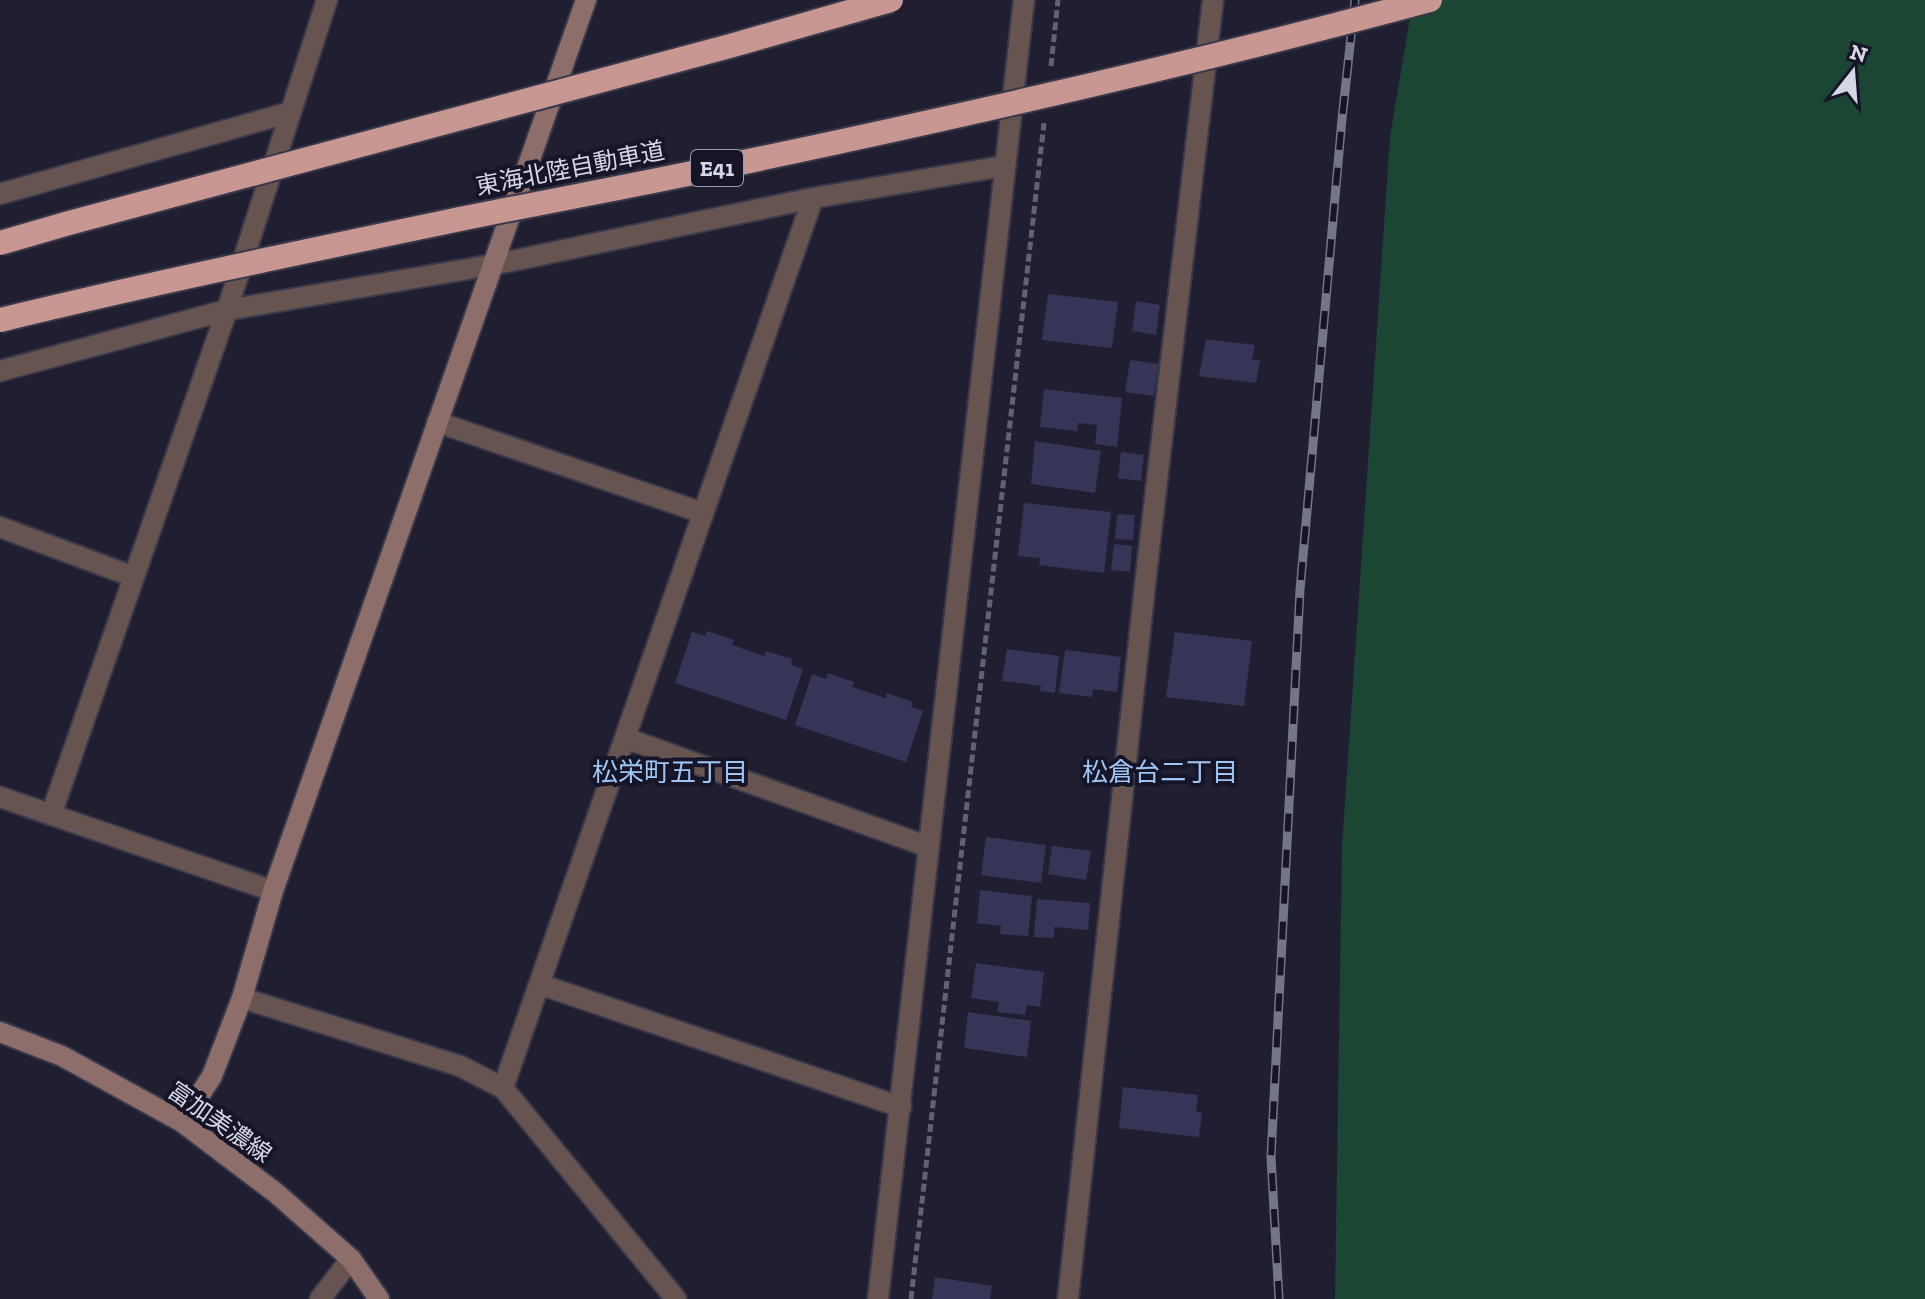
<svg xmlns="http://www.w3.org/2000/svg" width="1925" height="1299" font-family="'Zilla Slab','Noto Sans JP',serif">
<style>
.green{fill:#1c4634}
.building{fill:#363558}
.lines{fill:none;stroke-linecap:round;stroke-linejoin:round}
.lane-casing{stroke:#39394a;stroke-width:24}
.street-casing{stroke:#39394a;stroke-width:24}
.secondary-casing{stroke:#39394a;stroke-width:24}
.path{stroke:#626272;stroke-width:5;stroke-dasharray:8 4;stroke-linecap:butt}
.lane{stroke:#675350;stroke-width:20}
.street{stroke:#675350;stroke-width:20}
.secondary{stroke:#8e6e6b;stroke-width:20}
.rail-casing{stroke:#747585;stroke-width:9}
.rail{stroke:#161527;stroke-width:6;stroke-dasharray:18;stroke-linecap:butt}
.highway-bridge-casing{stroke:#39394a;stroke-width:28;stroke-linecap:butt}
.highway-bridge{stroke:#c89791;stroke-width:24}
.labels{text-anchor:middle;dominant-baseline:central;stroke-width:8;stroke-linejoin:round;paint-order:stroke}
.shield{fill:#161527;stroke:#9c9dab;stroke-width:2}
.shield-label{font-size:22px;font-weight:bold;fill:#d6d7e4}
.street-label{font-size:24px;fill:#d6d7e4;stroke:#161527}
.neighbourhood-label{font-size:26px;fill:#9fc5f5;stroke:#161527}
</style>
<rect width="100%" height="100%" fill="#1f1f31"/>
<path class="green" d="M1413,0H1925V1299H1335L1342,847L1390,137Z"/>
<path class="building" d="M1048,294L1118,302L1112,348L1042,340Z
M1136,301L1160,305L1156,335L1132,331Z
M1206,339L1255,345L1252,360H1260L1256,383L1199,376Z
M1130,360L1159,364L1154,396L1125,392Z
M1044,389L1122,398L1117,447L1095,444L1097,425L1078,423L1077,431L1040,427Z
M1035,441L1101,451L1095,493L1031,484Z
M1121,452L1144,455L1141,481L1118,478Z
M1024,503L1111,512L1104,573L1039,565L1040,558L1018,556Z
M1117,514L1135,515L1133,540L1115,539Z
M1114,544L1132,546L1130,572L1111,570Z
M707,631L734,640L732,645L764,656L766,651L792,659L791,665L803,669L786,720L675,683L692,632L705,636Z
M1175,632L1252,641L1244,706L1166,697Z
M1007,649L1059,656L1055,693L1040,691L1041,686L1002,681Z
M1065,650L1121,657L1117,692L1093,689L1092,697L1059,693Z
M828,673L854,682L852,687L885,698L887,693L913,702L911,707L923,711L906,762L795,725L812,674L826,679Z
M986,837L1046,845L1041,883L981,875Z
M1052,846L1091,851L1086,880L1048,874Z
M980,890L1032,896L1028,936L1000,934L1001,926L977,923Z
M1037,899L1090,903L1088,930L1054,927V938L1034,937Z
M976,963L1044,972L1040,1007L1027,1005L1025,1015L997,1012L999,1002L971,998Z
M968,1012L1031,1021L1027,1057L964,1048Z
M1123,1087L1198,1095L1196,1112H1202L1199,1137L1119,1128Z
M935,1277L992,1286L990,1299H932Z"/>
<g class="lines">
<defs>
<path id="lane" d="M0,194L291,112"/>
<path id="street" d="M0,371L227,310L492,265L813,198L1004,166
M437,422L703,513
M0,527L134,577
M625,738L929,847
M0,797L273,891
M51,815L227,310L327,0
M539,984L901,1107
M242,998L460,1066L503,1088L676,1299
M503,1088L813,198
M320,1299L351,1259
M878,1299C930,866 972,433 1024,0
M1068,1299L1147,567L1213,0"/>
<path id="secondary" d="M0,1032L62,1056L182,1122L276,1193L351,1259L379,1299
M182,1122L212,1076L242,998L273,891L586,0"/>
</defs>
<use href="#lane" class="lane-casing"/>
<use href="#street" class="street-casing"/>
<use href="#secondary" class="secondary-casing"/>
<path class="path" d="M1051,66L1058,0
M911,1299L1044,123"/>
<use href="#lane" class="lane"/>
<use href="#street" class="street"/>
<use href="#secondary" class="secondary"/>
<defs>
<path id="rail" d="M1279,1299L1271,1157L1300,590L1342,119L1355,0"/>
</defs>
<use href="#rail" class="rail-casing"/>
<use href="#rail" class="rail"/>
<defs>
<path id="highway-bridge" d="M0,243L69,223L730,46L891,0
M0,320C148,284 297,253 446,222C542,202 639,185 735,164C968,115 1200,62 1430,0"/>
</defs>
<use href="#highway-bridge" class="highway-bridge-casing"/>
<use href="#highway-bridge" class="highway-bridge"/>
</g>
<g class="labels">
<rect class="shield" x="691" y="150" width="52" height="36" rx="6"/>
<g class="shield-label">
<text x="717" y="168">E41</text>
</g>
<g class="street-label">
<text transform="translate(570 168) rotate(-11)">東海北陸自動車道</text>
<text transform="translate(220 1122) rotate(35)">富加美濃線</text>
</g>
<g class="neighbourhood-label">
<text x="670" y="772">松栄町五丁目</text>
<text x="1160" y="772">松倉台二丁目</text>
</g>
</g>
<g transform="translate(1853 72) rotate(17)" stroke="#161527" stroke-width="6" paint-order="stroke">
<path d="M0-6L14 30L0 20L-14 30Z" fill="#d6d7e4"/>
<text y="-12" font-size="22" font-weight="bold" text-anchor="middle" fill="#d6d7e4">N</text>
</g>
</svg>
